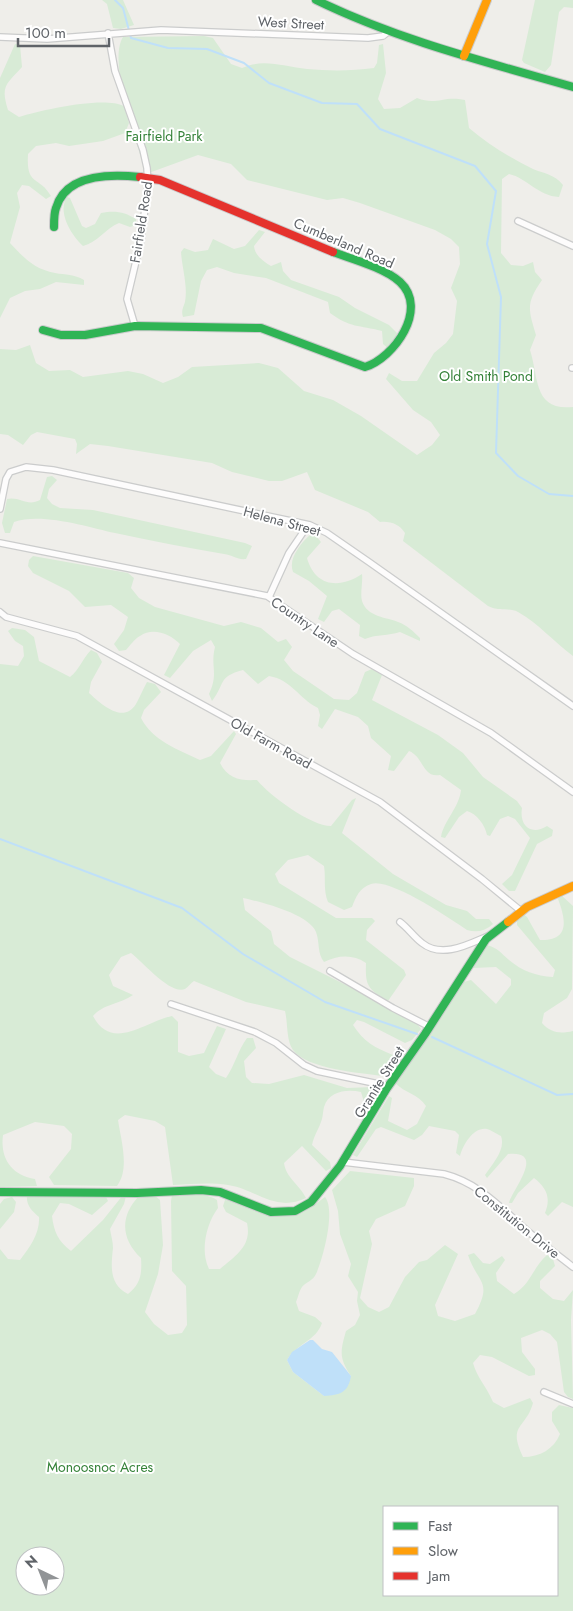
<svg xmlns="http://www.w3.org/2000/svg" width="573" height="1611" font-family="Jost,sans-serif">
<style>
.green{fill:#d8ebd6;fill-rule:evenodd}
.water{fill:#bfe0f9}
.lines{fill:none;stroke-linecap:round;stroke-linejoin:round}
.stream{stroke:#bfe0f9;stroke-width:2}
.street-casing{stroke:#cbcccc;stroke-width:8}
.fast-casing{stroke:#cacacb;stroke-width:10}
.slow-casing{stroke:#cacacb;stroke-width:10}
.jam-casing{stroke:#cacacb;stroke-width:10}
.street{stroke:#fdfcfc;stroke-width:5.5}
.fast{stroke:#30b455;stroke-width:8}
.slow{stroke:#ff9f0a;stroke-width:8}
.jam{stroke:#e5322d;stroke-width:8}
.labels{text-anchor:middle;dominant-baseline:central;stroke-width:4;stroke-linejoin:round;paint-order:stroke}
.street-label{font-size:14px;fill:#5f6368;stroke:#fff}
.park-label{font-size:14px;fill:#348238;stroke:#fff}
</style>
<rect width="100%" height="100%" fill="#efeeea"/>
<path class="green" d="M102,0H123L134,25L121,29L113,28L107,4Z
M535,0H573V8L564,7L559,12L551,65L545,72L524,63L522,60Z
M204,36L213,38L231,64L242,68C263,58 285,67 307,69C329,71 352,71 374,68L377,63L379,45L383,44L386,73L378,99L384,109L400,108L417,98C437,106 443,95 465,100L469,128C488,144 510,158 533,169C545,174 554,174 563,185L559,197C538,196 527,178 509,174L502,179L501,253L511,265L523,266L533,262L535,272L542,280C526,303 528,309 536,335L530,350C539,378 533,411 573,407V656C554,642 538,623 518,612C509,607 499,612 488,606L403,541L405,533C399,524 391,521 380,522L368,512L315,490L307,472L282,481H269L232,472L212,463L108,446L90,444L76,454L77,444L75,439L37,432L31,435L23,445L8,435L0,434V349L16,350L30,345L36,363L49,371L70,370L83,377L128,371L143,374L163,383L178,377L192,367L259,363L278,368L304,391L333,400L361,416L417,455L432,445L440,435L431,422L413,410L386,379L389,373L402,381H417L434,353L446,343L453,334L457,301L451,288L460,264L459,247L451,239L435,230L360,203L343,198L327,200L247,180L231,164L198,155L146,174C138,144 107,63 123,37Z
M15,44L20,45L22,67C7,84 0,85 8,110L19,117C42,110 103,96 124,106L129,123L125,133L103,141L69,146L56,143L36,146L28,154C26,187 39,175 51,196L46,199L29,186L22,185L17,193L20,207L10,243C24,258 34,269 55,273C66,275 74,274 84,280V285L56,282L40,289L25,291L10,298L0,318V78Z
M67,197L70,198L82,226L86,228L95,224L101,213C115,210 125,212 136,219V225L130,227L119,223C106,228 97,243 83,246C71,235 57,212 67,197Z
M259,230L265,232L254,246C255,256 263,261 271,266L281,262L283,271L291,280L339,297L355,308L389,325L397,333L396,341L390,350L383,344L382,331C359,325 350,328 330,313L328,302L266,278L234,273L217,267L207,270L201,281L194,315L183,317C181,311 183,308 185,302C188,286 182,268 181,252L184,248L195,252L208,250L213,239L234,249L245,246Z
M52,476L57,480L49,489L47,498L52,504L60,508L93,510L245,543L252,546L246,559C237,560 233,555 224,554C188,548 152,541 115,533C88,527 41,512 14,522L10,533H5L2,523L7,499C20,496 27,507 40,500L47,477Z
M310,535H315L321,542L307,558C315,587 340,589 362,574C363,582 360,594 362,601C367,617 386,617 398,622C407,625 414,632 420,638V641L400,632C388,636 377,634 365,639L359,636L360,625L339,609L332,611L324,622L318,619L327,596L309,581L293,572C288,559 300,544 310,535Z
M33,556L128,573L134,578L131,588L139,598L155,607L224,626L241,622L261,628L278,642L286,639L292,647L284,660L293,671L334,699L349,700L357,693L365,672L372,669L382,675L372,700L438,735L463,753L483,777L517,801L522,808C519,826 531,836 547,826L553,830L552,836L537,844L515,891H509L502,884L512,875L530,838L515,819L508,816L500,819L490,836L487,835C485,825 477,814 467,811L459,817L445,838L441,837C444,820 459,808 461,790L440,775C422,778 424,757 409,751L394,771L388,770L391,756L371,738L368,726L358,717L335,709L322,729L318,726L320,715L318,708C298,698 292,680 269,676L258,684L243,670C217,677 226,683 212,701L209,694C219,673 210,667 215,647L211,640L193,651L170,678L164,675L180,644C170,634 153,627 140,636C134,639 130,646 126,650L119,651L114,644L124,630L128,617L111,605L85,607L69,591L33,573L28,566L29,560Z
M12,628L25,630L34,637L39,661L70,677C80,669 82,659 91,650L97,653L102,662L91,682L89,693C100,703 123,725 136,704C140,697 143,689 147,682L155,684L161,692L144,710L141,718C153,741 177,749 200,760L211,756L234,731L236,734L220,763C228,779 241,781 257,780C270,796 311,826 331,826L352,800L356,798L342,833L393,874L446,905L467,911L476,919H489L493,924C485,931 477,933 467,930C451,919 389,877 371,884C359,888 356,897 352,907L344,910L328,902C323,890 326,878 324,866L308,855L288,860L275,874L279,883L336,918H372L375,921L367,930L366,940L404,970L406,975L388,1001C368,989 365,986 366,963C353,954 338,955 324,962C317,953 320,943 316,932C309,914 261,902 243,898L245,910L271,931L274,944L290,957L348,986L418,1025L421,1029L412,1040L405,1043L364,1022L357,1020L353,1025C363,1041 375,1048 393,1055L395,1062L383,1076C360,1073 307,1069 293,1050C286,1040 288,1023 285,1011L246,1002L194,981C191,983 188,987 185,989C170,995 143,962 131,953L121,957L109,975L113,986L133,995C120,1004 103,1004 93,1016C112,1052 144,1022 172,1016L178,1022V1052L189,1056L204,1053L217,1026L226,1029L209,1067L216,1074L226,1078C235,1065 238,1050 247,1038H253L256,1048L244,1061L246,1077L252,1083L269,1084L304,1075L347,1088L373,1087L377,1091L369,1106L364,1102L361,1092C347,1089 329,1091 324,1107C323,1111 323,1115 322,1119C319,1129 314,1135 312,1145L330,1162L331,1168L326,1171L302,1146L284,1163C286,1178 300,1185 306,1198C275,1213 256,1189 228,1185C210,1182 192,1184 173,1185L165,1127L155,1121L125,1115L118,1120C121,1140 130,1169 117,1186L54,1185L49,1177L71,1149L72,1134L64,1126L35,1122L3,1135C0,1158 11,1175 35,1179L37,1186L0,1187V664L18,666L24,656L23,646L15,641L8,631Z
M561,895L573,906L572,989L567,998L544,1013L542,1023C551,1033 560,1034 573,1031V1207L562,1202L548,1216L545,1213C551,1198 547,1188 534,1178L518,1193L512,1203H509C512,1190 547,1150 508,1154L487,1178L485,1175C492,1164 506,1150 501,1136C497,1134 491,1130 487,1129C473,1127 463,1145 460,1156L456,1153L459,1135L455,1131L429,1126L422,1135L414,1140L381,1127L376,1129L357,1157L353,1155L389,1096L392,1098L388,1121L407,1130L417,1124L426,1106C418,1094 405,1093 395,1083L464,982L471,980L496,1004L511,985V979L496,967L473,968L487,945C498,948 501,953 509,960C522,971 536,976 553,977L555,970L517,925V917L522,913L527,917L540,940C570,941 566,920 558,899Z
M350,1171L414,1178V1186L405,1206L376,1219L369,1231L372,1244L360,1298L368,1307L379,1312L389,1307L405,1277L419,1262L427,1260L445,1245L458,1254L435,1305L438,1316L455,1321L475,1314C493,1281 478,1284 468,1255L474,1253L483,1263L490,1264L502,1256L505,1260L496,1273L497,1281L514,1294C531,1284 533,1267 547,1255L553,1259L555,1266L540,1281V1288L553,1299L564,1301L573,1290L571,1320L573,1399L568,1397L564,1392L557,1342L550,1334L542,1330L521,1338L522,1352L535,1369V1375L529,1376L492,1357L480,1355L473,1363C477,1378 487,1387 493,1402L504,1408L530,1398L533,1403C526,1429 507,1424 523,1457C540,1457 554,1449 560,1434L552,1421V1412L559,1405L573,1408V1611H0V1249L8,1259L20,1260C30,1247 40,1233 39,1217C32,1211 26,1205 27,1196L106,1197L108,1201L92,1215L69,1204L60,1203L52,1216C54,1232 58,1241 71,1251L103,1220L123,1195L126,1196L124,1204L110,1229C111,1235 113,1242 113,1248C111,1267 109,1284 128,1294C141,1284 142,1273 141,1258C122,1240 119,1218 138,1197L155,1196L160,1200L163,1245L158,1274L145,1312L154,1324L168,1335L182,1333L187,1325L186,1286L172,1271L171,1201L172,1195C186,1194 204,1192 217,1200L218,1208C206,1224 200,1251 209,1269H220C236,1255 252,1246 247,1223L226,1212L223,1206L225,1200C271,1207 277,1234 325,1197C336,1210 323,1259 316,1274C313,1281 306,1282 302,1287C299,1291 298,1298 296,1302L299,1311L315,1317L322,1323C316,1341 296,1344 287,1360L293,1372L324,1396L351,1376C339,1358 340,1352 346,1331L355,1325L360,1315L357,1301L358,1292L348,1276L351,1264L340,1234L338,1211L332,1190ZM384,1507H557V1595H384ZM25,1556H55V1586H25Z
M12,1197L16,1202L14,1212L0,1229V1204L4,1199Z"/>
<path class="water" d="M310,1340H313L322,1349L332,1352L351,1376C348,1393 340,1395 324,1396L293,1372L287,1360L292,1352Z"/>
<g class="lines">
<path class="stream" d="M115,0L123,8L131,38L168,48L207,49L244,63L269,83L322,103L357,104L380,129L475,166L496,191L487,244L501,297L496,453L518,476L549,494L573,496
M0,839L182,908L243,954L325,1002L417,1034
M432,1037L557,1095L573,1094"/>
<defs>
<path id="street" d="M108,33L115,71L143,150L147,168L148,184L141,240L127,299L135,326
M0,37L47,39L161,30L368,38L383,36L388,32
M518,221L573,246
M572,368H573
M0,509L6,479L10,472L26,467L53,470L310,525L327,533L369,562L573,706
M0,543L267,596L353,654L491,733L573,792
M269,597L289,553L308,525
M0,612L6,617L77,636L380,802L482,879L521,911
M400,922C408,928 414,937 422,943C442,959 469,944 488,936
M330,971L393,1008L430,1027
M171,1004L255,1032L276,1043L304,1065L317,1071L388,1086
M343,1162L444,1174C480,1183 503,1210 530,1233C544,1245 559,1256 573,1267
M544,1392L573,1404"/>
<path id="fast" d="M316,0C398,40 486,62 573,87
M54,227C54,221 54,213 56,208C66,173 112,174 140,177
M43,330L61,335H85L135,326L261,328L365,367C394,358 429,309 400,282C385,268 352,259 333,252
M0,1192L137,1193L201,1190L220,1192L271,1212L295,1211L311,1202L340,1166L387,1088L425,1034L486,939L508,922"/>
<path id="slow" d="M464,56L487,0
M508,922L527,907L573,886"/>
<path id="jam" d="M140,177L160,180L333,252"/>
</defs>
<use href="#street" class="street-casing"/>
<use href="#fast" class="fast-casing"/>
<use href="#slow" class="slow-casing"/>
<use href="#jam" class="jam-casing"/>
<use href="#street" class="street"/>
<use href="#fast" class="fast"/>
<use href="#slow" class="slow"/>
<use href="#jam" class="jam"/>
</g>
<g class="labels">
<g class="street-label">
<text transform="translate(291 23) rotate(3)">West Street</text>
<text transform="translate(141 222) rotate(-81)">Fairfield Road</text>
<text transform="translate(344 243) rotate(23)">Cumberland Road</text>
<text transform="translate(282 521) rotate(15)">Helena Street</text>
<text transform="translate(305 622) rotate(34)">Country Lane</text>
<text transform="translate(271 743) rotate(29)">Old Farm Road</text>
<text transform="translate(379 1082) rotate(-58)">Granite Street</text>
<text transform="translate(517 1222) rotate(39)">Constitution Drive</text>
</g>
<g class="park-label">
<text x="164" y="136">Fairfield Park</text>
<text x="486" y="376">Old Smith Pond</text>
<text x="100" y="1467">Monoosnoc Acres</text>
</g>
</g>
<rect x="383" y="1506" width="175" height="90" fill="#ffffff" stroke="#bfc1c3"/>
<rect x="393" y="1522" width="25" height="8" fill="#30b455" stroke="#bfc1c3"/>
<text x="428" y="1531" font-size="15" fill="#5f6368">Fast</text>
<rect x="393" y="1547" width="25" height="8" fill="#ff9f0a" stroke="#bfc1c3"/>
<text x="428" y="1556" font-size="15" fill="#5f6368">Slow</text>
<rect x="393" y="1572" width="25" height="8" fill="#e5322d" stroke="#bfc1c3"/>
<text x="428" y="1581" font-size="15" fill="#5f6368">Jam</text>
<g transform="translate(40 1571) rotate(317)"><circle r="24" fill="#ffffff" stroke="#bfc1c3"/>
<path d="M0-4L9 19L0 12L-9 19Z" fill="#919496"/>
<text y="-8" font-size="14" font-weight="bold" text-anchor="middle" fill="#5f6368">N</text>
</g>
<path d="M18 38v8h91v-8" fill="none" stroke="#5f6368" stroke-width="2.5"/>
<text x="25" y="38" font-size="15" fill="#5f6368" stroke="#ffffff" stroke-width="4" paint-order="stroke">100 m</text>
</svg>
